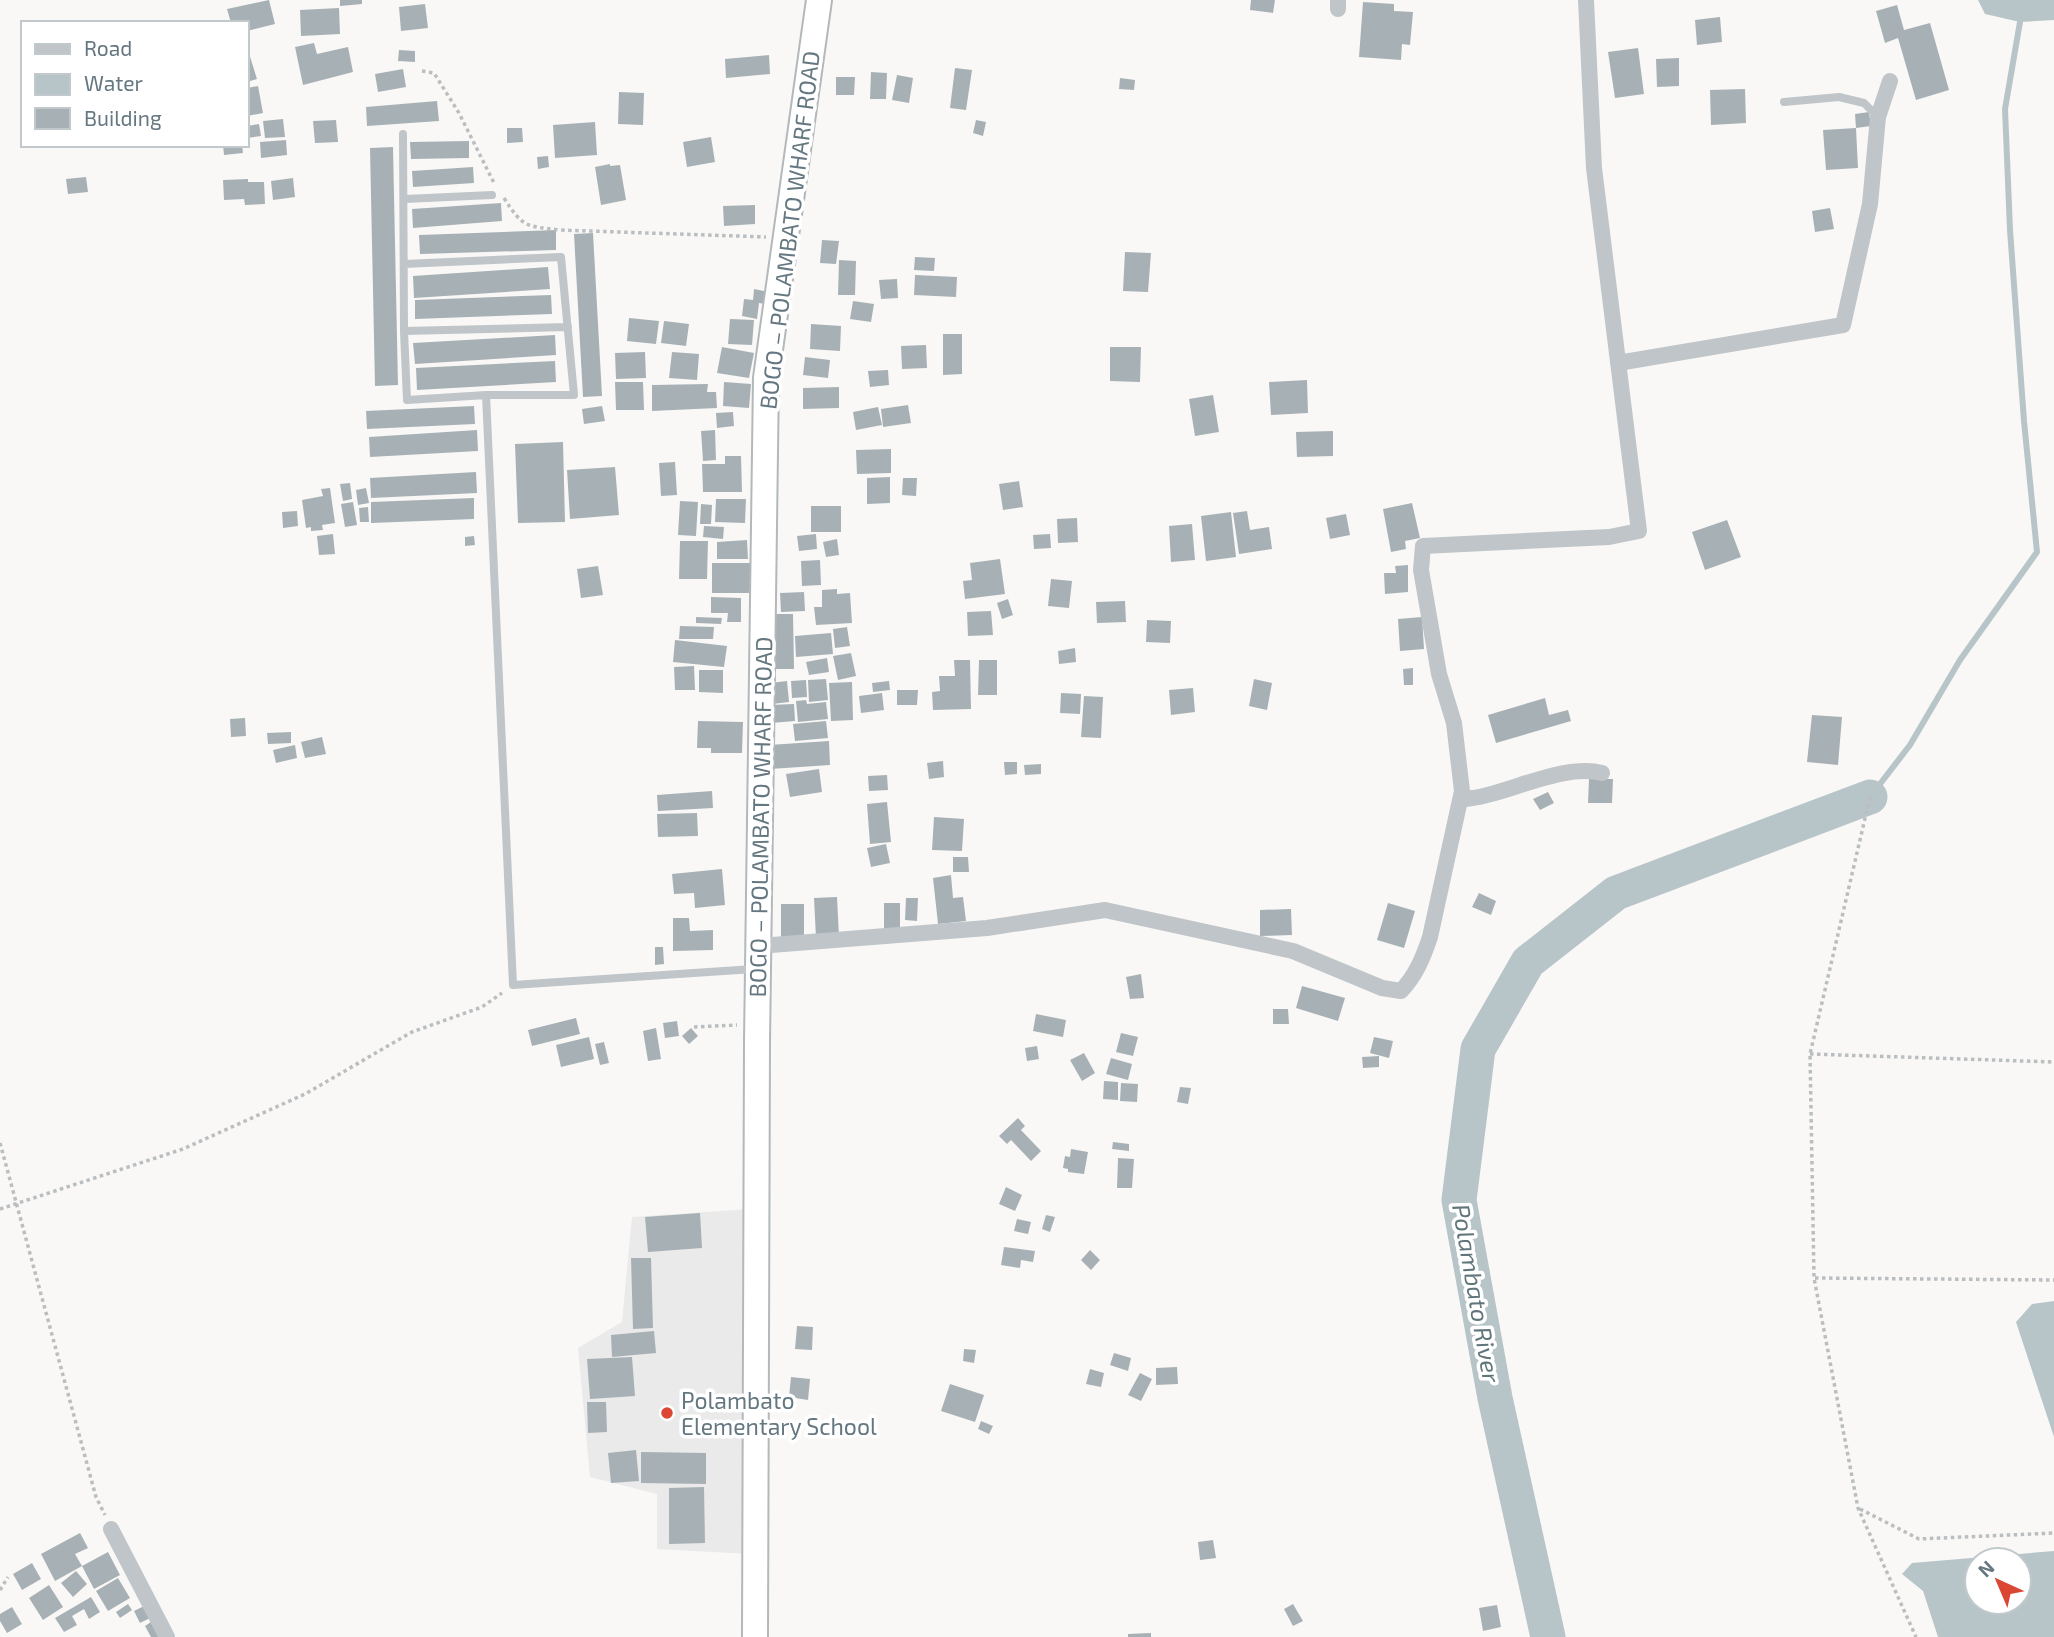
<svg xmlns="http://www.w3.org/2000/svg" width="2054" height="1637" font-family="'Exo 2',sans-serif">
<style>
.built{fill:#e9eae9}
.water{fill:#b8c5c8;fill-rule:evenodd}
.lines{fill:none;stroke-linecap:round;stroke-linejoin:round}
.stream{stroke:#b8c5c8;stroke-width:6}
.river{stroke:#b8c5c8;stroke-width:35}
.building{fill:#a7b1b5}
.trunk-casing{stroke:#b3b8bb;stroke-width:28}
.path{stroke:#babec0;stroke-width:3.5;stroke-dasharray:3.5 3.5;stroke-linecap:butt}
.service{stroke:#bfc5c8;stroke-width:8}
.minor{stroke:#bfc5c8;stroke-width:16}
.trunk{stroke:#fff;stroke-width:24}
.poi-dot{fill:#dc4733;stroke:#fff;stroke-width:2.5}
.labels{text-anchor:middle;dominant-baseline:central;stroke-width:7;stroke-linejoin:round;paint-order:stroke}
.street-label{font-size:23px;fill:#657780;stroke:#fff}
.poi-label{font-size:23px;fill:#657780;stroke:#fff;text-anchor:start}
.water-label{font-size:24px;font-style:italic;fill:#60767a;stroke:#fff}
</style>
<rect width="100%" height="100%" fill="#f9f8f6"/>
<path class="built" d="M750,1209V1554L657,1549V1494L590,1477L578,1348L622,1322L632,1217Z"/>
<path class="water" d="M1978,0H2054V20L2020,22L1985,14Z
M2054,1301V1437L2016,1322L2032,1304Z
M2054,1551V1637H1938L1923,1591L1902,1574L1912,1563ZM2019,1560V1602H1977V1560Z"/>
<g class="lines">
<path class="stream" d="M1870,797L1910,745L1960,660L2037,552L2024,421L2010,230L2005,109L2020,22"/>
<path class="river" d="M1548,1637L1495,1398L1459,1200L1478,1049L1528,962L1616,893L1870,797"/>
</g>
<path class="building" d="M269,0L275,24L247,31V23H231L227,9Z
M340,0H362V4L340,6Z
M1251,0H1275L1273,13L1250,10Z
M1363,2L1394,4V11L1413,12L1410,45L1402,44L1401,60L1359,57Z
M425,4L428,28L401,31L399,7Z
M1897,5L1904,30L1930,23L1949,90L1916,100L1898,38L1885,43L1876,11Z
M339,8L340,34L301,36L300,10Z
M1720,17L1722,42L1697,45L1695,20Z
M314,43L317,54L348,47L353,72L303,85L295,47Z
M247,47L257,79L247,82Z
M1638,48L1644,94L1615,98L1608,52Z
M399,50L415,51V62L398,61Z
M769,55L770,74L726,78L725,59Z
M1679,58V86L1657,87L1656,59Z
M955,68L972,70L966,110L950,108Z
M403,69L406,87L378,92L375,74Z
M871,72L887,73L886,99H870Z
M897,75L913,78L909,103L892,100Z
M836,77H855L854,95H836Z
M1120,78L1135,80L1134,90L1119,89Z
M258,86L263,113L247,116V88Z
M1745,89L1746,123L1711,125L1710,90Z
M619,92L644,93L643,125L618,124Z
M437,101L439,121L367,126L366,107Z
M1869,112L1871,126L1856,128L1855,114Z
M283,119L285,137L265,138L263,121Z
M336,120L338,142L315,143L313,121Z
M976,120L986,122L983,136L973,133Z
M595,122L597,155L555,158L553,125Z
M259,124L261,136L247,138V126Z
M507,128H522L523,142L507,143Z
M1856,128L1858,168L1826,170L1823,130Z
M711,137L715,162L687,167L683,142Z
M286,140L287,155L261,158L260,142Z
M469,141V158L411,159L410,142Z
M223,145H242L243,153L224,155Z
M393,147L398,385L375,386L370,148Z
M548,156L549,167L538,169L537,157Z
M610,164V166L620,165L626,200L601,205L595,167Z
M473,167L474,183L413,187L412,171Z
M86,177L88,192L68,194L66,179Z
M293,178L295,197L273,200L271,181Z
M248,179V182H264L265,204L245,205L244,199L224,200L223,180Z
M501,203L502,221L413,228L412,209Z
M755,205V224L724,226L723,206Z
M1830,208L1834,229L1815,232L1812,211Z
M556,230V250L420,254L419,235Z
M593,233L602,396L583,397L574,234Z
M822,240L839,241L836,264L820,263Z
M1125,252L1151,253L1148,292L1123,291Z
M915,257L935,258L934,271L914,270Z
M839,260L856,261L855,295H838Z
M548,267L550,289L414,298L413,276Z
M915,275L957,277L956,297L914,295Z
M897,279L898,298L881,299L879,280Z
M754,289L769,292L767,304L759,303L757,319L742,316L744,299L753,300Z
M551,295L552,314L415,319V300Z
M853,301L874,304L871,322L850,319Z
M629,318L659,321L656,344L627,341Z
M730,319L754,320L752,345L728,344Z
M664,321L689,324L686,346L661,343Z
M811,324L841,326L840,351L810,349Z
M943,334H962V374L943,375Z
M555,335L556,355L415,364L413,343Z
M926,345L927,368L902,369L901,346Z
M722,347L754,353L749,378L717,373Z
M1110,347H1141L1140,382L1110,381Z
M645,352L646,378L616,379L615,353Z
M672,352L699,354L697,380L669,378Z
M805,357L830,360L828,378L803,375Z
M555,361L556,382L417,390L416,368Z
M888,370L889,385L870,387L868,371Z
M1307,380L1308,413L1271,415L1269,382Z
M615,382H643L644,410H616Z
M724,382L751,384L749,408L723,406Z
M708,384L707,392H716L717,408L652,411V385Z
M839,387V408L803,409V388Z
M1213,395L1219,432L1195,436L1189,399Z
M908,405L911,423L883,427L881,409Z
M474,406L475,424L367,429L366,411Z
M602,406L605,421L584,424L582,409Z
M878,407L882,425L856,430L853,412Z
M733,412L734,426L717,428L716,413Z
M477,430L478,451L370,457L369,437Z
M715,430L716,460L703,461L701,431Z
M1333,431V456L1297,457L1296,432Z
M563,442L565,522L518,523L515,444Z
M891,449V473L857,474L856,450Z
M725,456H741L742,492H703L702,464H725Z
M675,462L677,495L661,496L659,463Z
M615,467L619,515L570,519L567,470Z
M476,472L477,493L371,498L370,478Z
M890,477V503L867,504V478Z
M903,478H917L916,496L902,495Z
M1019,481L1023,507L1003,510L999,484Z
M350,483L352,499L343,501L340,484Z
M330,488L335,523L322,525L323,530L311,531V527L306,528L302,500L323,496L321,489Z
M366,488L369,503L358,505L356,490Z
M474,498V519L371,523V502Z
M716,499H746L745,523L715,522Z
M680,501L698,502L696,536L678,535Z
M353,502L357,525L345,527L341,504Z
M1412,503L1420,538L1405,541L1406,549L1391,552L1383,509Z
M701,504L712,505L711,524H700Z
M811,506H841V532H811Z
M368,507L369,522H360L359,508Z
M297,511L298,526L283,528L282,512Z
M1247,511L1250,530L1269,527L1272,549L1239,554L1233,513Z
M1231,512L1236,557L1206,561L1201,516Z
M1346,514L1350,535L1330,539L1326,518Z
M1077,518L1078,542L1058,543L1057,519Z
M1727,520L1741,557L1705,570L1692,532Z
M1192,524L1195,560L1171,562L1169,526Z
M704,526L724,527L723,539L703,537Z
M333,534L335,554L319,555L317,536Z
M816,534L817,549L799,551L797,536Z
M1050,534L1051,548L1034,549L1033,535Z
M474,536L475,545L465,546V537Z
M837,539L839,555L826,557L823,542Z
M747,540L748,559H717V542Z
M680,541H708L707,579H679Z
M1000,559L1005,594L965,599L963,581L972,580L970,563Z
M820,560L821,585L802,586L801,561Z
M712,563H751V593H712Z
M1408,565V592L1385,594L1384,573H1396L1395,566Z
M598,566L603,595L581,598L577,569Z
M1051,579L1072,581L1069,608L1048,606Z
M837,589V594L850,593L852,623L816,625L814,607H822V590Z
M804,592L805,611L781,612L780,593Z
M711,597L741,598V622H727L728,613H711Z
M1008,599L1013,615L1002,619L997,603Z
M1125,601L1126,622L1097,623L1096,602Z
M991,611L993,635L968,636L967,612Z
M774,614H793L794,669H774Z
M696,617L722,618L721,624L696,623Z
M1422,617L1424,649L1400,651L1398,619Z
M1147,620L1171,621L1170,643L1146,642Z
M680,626L714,627L713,639H679Z
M847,627L850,646L835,648L833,629Z
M831,633L833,654L796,657L795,636Z
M675,640L727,646L724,667L673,662Z
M1075,648L1076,662L1059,664L1058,651Z
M851,653L856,676L838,680L833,656Z
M827,658L829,672L809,675L806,662Z
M954,660H970L971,709L933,710L932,692L940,691L939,676H955Z
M979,660H997V695H978Z
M694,666L695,690H675L674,667Z
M1413,668V685H1404L1403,669Z
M699,670H723V693L699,692Z
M826,679L828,700L809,702L808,680Z
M1254,679L1272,683L1267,710L1249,706Z
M806,680L807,697L792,698L791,681Z
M787,681L789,702L772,704L770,683Z
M889,681L890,690L873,692L872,683Z
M852,682L853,720L831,721L829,683Z
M1193,688L1195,712L1171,715L1169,690Z
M897,690H918L917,705H897Z
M882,693L884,710L861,713L859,696Z
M1061,693L1081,694L1080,714L1060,713Z
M1084,696L1103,697L1101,738L1081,737Z
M1545,698L1549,715L1568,710L1571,721L1496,743L1488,715Z
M806,700L807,704L826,702L828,719L798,722L796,701Z
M794,704L795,721L771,723L770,705Z
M1812,715L1842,717L1838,765L1807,762Z
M245,718L246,736L231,737L230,719Z
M698,721L743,722L742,753H711V748H697Z
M826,721L828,738L795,741L793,724Z
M291,732V743L268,744L267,733Z
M322,737L326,754L305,758L301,742Z
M829,741L830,765L770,769L769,745Z
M295,745L297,758L276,763L273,750Z
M943,761L944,777L929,779L927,763Z
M1004,762H1017V774L1005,775Z
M1041,764V774L1025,775L1024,765Z
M819,769L822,792L790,797L786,774Z
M887,775L888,790L869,791L868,776Z
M1589,779H1613L1612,803H1588Z
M712,791L713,808L658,811L657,795Z
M1548,792L1554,803L1540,810L1533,799Z
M887,802L891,842L870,844L867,804Z
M697,813L698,836L658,837L657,814Z
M934,817L964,819L962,851L932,850Z
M886,844L890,863L871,867L867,848Z
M953,857H968L969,872H953Z
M722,869L725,905L695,908L694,893L674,894L672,874Z
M951,875L953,898L963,897L966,921L938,924L933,878Z
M1479,893L1496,901L1491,915L1472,907Z
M837,897L839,937L816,938L814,898Z
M906,898H918L917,921L905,920Z
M884,903H900V929H884Z
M1388,903L1415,911L1404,948L1377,940Z
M781,904H804V939H781Z
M1291,909L1292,935L1260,936V910Z
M673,918H689L690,931L713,930V950L673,951Z
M655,947H663L664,964L655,965Z
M1141,974L1144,998L1130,999L1126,977Z
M1302,986L1345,998L1338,1021L1296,1008Z
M1273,1009H1288L1289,1024H1273Z
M1036,1014L1066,1020L1063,1037L1033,1031Z
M576,1018L580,1034L532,1046L528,1030Z
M677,1021L679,1036L665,1038L663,1023Z
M656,1028L661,1059L648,1061L643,1031Z
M691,1028L698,1036L689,1044L682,1036Z
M1121,1033L1138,1037L1133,1056L1116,1052Z
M589,1037L594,1059L561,1067L556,1045Z
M1374,1037L1393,1041L1389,1058L1370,1053Z
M604,1042L609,1063L600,1065L595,1044Z
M1037,1046L1039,1059L1027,1061L1025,1048Z
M1084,1053L1095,1073L1082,1081L1070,1060Z
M1379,1056V1067L1363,1068L1362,1057Z
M1111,1058L1132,1064L1128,1080L1106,1074Z
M1104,1081L1118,1082V1100L1103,1099Z
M1121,1083L1138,1084L1137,1102L1120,1101Z
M1180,1087L1191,1088L1188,1104L1177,1102Z
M1018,1118L1025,1126L1021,1130L1041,1151L1031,1161L1011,1140L1007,1144L999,1136Z
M1113,1142L1129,1144V1151L1112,1149Z
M1071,1149L1088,1152L1084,1174L1068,1172V1169L1063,1168L1065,1156L1070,1157Z
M1118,1158L1134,1159L1132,1188H1117Z
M1006,1187L1022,1195L1015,1211L999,1204Z
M700,1213L702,1248L648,1252L645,1217Z
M1046,1215L1055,1217L1050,1232L1042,1229Z
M1017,1219L1031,1222L1028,1234L1014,1231Z
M1004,1247L1035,1251L1033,1262L1021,1260L1020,1268L1001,1265Z
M1090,1250L1100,1260L1091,1270L1081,1260Z
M631,1258H651L653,1328L633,1329Z
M797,1326L813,1327L812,1350L795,1349Z
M654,1331L656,1353L612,1357L611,1335Z
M964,1349L976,1350L974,1363L963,1361Z
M1114,1353L1131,1358L1128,1371L1110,1365Z
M632,1357L635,1396L590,1399L587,1359Z
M1177,1367L1178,1384L1156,1385V1368Z
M1090,1369L1104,1373L1101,1387L1086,1384Z
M1140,1373L1152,1379L1141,1401L1128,1395Z
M791,1377L810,1379L808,1400L789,1397Z
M950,1384L984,1395L975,1422L941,1411Z
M587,1402H606L607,1432L588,1433Z
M981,1421L993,1426L989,1434L978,1429Z
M636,1450L639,1481L611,1483L608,1453Z
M641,1452L706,1453V1484L641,1483Z
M704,1487L705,1543L669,1544V1488Z
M80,1533L88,1548L75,1554L82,1566L55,1581L41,1554Z
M1213,1540L1216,1558L1200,1560L1198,1542Z
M108,1552L120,1575L94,1589L82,1566Z
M32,1563L41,1579L22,1590L13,1574Z
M76,1571L87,1584L73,1597L61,1583Z
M118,1578L130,1598L108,1611L96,1591Z
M49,1585L63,1607L43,1620L29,1598Z
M91,1597L100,1612L89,1619L84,1609L72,1616L77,1625L64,1632L55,1618Z
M128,1604L132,1610L120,1618L116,1612Z
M1293,1604L1303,1621L1293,1626L1284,1609Z
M146,1605L152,1617L140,1623L134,1611Z
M1497,1605L1501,1627L1483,1631L1479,1608Z
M12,1607L22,1624L7,1633L0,1621V1614Z
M154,1620L164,1637H151L145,1626Z
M1151,1633V1637H1128V1634Z"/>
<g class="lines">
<defs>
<path id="trunk" d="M755,1637L757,1042L766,378L819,0"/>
</defs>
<use href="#trunk" class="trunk-casing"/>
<path class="path" d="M422,71L434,73L459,113L494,183
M504,198C523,228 526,226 560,230L766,237
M1870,797L1810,1054L1814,1278L1858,1508L1916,1637
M694,1027L737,1025
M1810,1054L2054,1062
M0,1143L96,1497L105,1515
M0,1209L183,1149L305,1094L412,1032L482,1007L502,993
M1815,1278L2054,1280
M1860,1509L1919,1539L2054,1533
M0,1590L8,1577"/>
<path class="service" d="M1784,102L1839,97L1864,103L1878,117
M403,134L404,331L407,400L486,395H574L561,257L404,264
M405,199L492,195
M404,331L568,327
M486,395L513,985L754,969"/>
<path class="minor" d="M1338,0V9
M1618,363L1843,325L1870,204L1878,117L1890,81
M1460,800C1469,798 1478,798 1487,795C1521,787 1568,764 1602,773
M759,946L987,928L1105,910L1293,951L1382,988L1401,991C1416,975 1423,958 1430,937L1462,791L1454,723L1439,674L1421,570L1423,546L1609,537L1639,531L1594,168L1586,0
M111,1529L167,1637"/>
<use href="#trunk" class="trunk"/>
</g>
<circle class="poi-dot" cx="667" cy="1413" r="7"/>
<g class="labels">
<g class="street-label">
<text transform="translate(789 230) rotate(-83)">BOGO – POLAMBATO WHARF ROAD</text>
<text transform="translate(760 817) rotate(-89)">BOGO – POLAMBATO WHARF ROAD</text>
</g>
<g class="poi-label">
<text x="681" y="1400">Polambato<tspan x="681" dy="26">Elementary School</tspan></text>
</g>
<g class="water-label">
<text transform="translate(1477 1293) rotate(80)">Polambato River</text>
</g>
</g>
<rect x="21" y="21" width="228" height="126" fill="#ffffff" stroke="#c1c9cc" stroke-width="2"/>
<rect x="35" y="44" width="35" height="10" fill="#bfc5c8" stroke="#c1c9cc" stroke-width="2"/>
<text x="84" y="56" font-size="21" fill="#657780">Road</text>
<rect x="35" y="74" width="35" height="21" fill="#b8c5c8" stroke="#c1c9cc" stroke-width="2"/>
<text x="84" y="91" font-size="21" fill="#657780">Water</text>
<rect x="35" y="108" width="35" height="21" fill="#a7b1b5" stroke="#c1c9cc" stroke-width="2"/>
<text x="84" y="126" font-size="21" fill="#657780">Building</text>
<g transform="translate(1998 1581) rotate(316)"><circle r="33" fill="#ffffff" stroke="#c1c9cc" stroke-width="2"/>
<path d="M0-5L12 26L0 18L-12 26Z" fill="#dc4733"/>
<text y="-10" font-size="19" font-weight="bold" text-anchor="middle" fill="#657780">N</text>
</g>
</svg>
